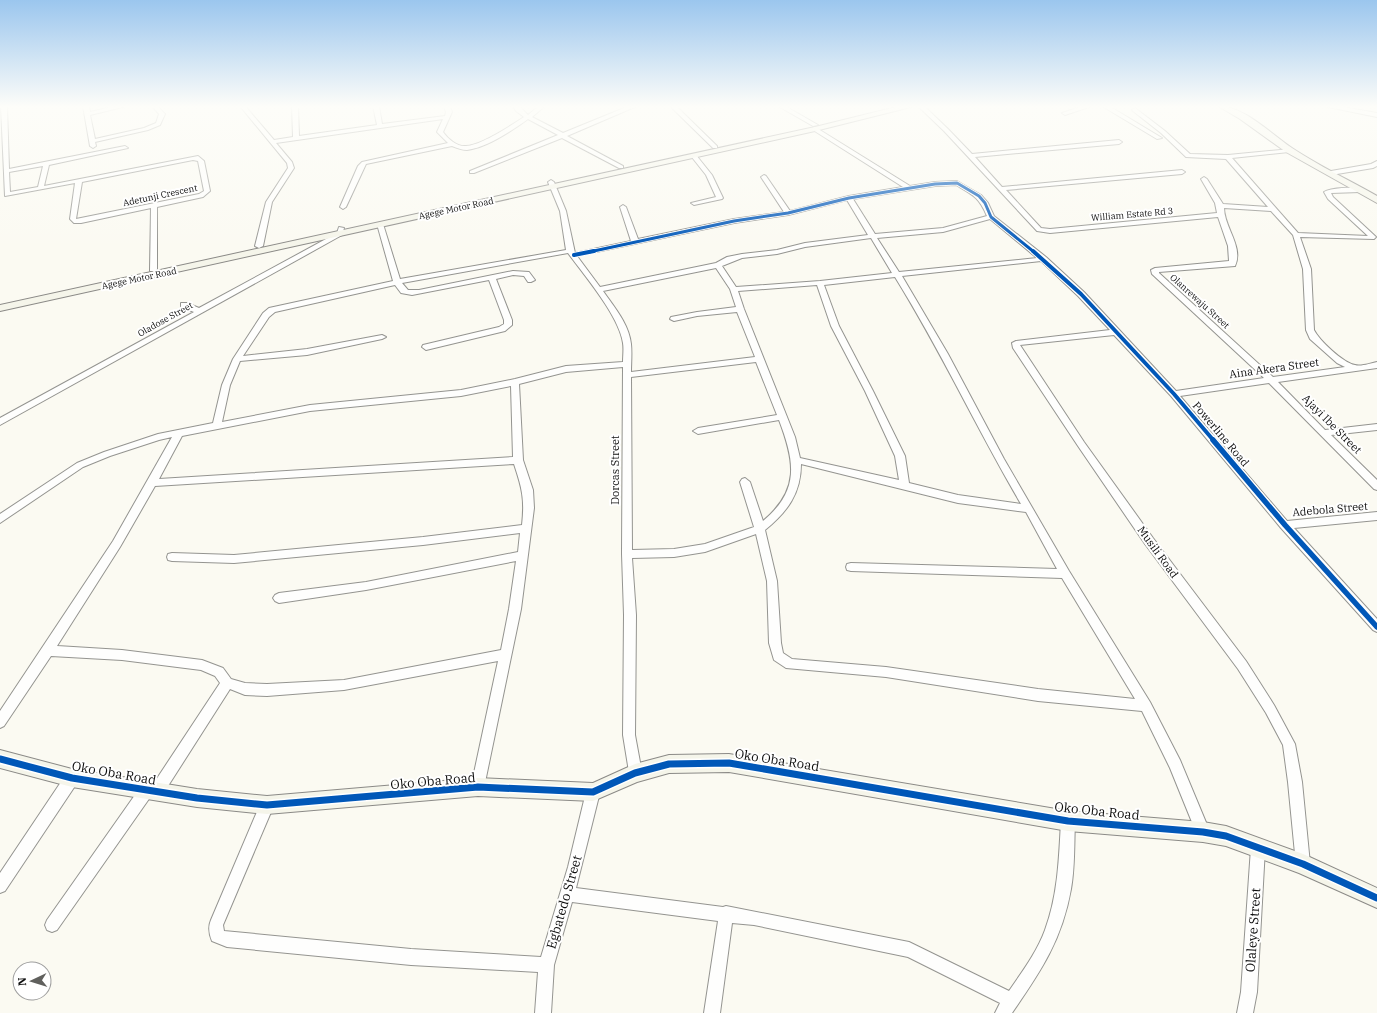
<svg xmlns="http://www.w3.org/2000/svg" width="1377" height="1013" font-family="'IBM Plex Serif',serif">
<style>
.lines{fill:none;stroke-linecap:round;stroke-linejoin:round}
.street-casing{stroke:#949490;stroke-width:2}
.secondary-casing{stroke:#8b8a87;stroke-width:2}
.street{fill:#fefefd;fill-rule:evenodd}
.secondary{fill:#f5f5ea;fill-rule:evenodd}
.cycleway-far3-casing{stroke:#fff;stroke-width:4.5}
.cycleway-far2-casing{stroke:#fff;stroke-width:6}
.cycleway-far1-casing{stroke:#fff;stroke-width:8}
.cycleway-casing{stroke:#fff;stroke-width:10}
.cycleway-far3{stroke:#0057b8;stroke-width:3}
.cycleway-far2{stroke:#0057b8;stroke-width:4}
.cycleway-far1{stroke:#0057b8;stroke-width:5.5}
.cycleway{stroke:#0057b8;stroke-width:7}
.labels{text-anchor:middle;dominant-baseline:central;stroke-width:4;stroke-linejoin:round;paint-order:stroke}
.far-street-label{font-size:9px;fill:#0d0d0d;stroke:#fff}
.street-label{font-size:11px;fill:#0d0d0d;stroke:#fff}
.near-street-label{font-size:13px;fill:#0d0d0d;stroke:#fff}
</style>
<rect width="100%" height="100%" fill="#fbfaf2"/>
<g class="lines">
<defs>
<path id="street" d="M1,106H7L9,169L125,146L128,148L49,165L44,186L198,156L204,161L210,191L203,197L157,207V269L156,271H150L151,208L81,223H74L70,219L75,183L5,196ZM193,160L198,161L204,191L199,194L76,219L82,182ZM43,166L38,187L10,192L9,172Z
M83,106H89L90,112L116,106H127L90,115L95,139L144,128L156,123L159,114L152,106H157L165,114L160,125L148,130L95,142L96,146L93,148L90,146Z
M240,106H245L274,140L293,137L292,106H298L299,136L377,125L373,106H379L382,124L445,116L446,112L444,106H450L452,112L443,132C448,139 457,147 466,146C480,146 512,125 524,117L516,111L513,106H519L528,115L539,106H545L532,117L563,133L629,106H637L567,136L623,166V168H619L562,138L474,173H470V171L558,135L528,119C513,130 486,148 467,150C462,150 457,148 452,146L366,164L346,207L343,209L340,207L358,166L362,162L448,143L437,132L443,119L276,143L292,162L294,168L272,202L263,246L259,248L255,246L266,202L288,168L287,163Z
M670,106H676L717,146V148H713Z
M778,106H785L818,125L813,126Z
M918,106H924L948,129L972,154L1119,140L1122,142L1119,144L975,157L1002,187L1182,170L1185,172L1182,174L1006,190L1041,228L1050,229L1217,213L1215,203L1201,179L1204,177L1207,179L1223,204L1268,207L1226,159L1186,157L1161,133L1133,111L1132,110L1135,108L1165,131L1190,154L1228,155L1291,149V151L1289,152L1232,158L1298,233L1368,236L1328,199L1324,192C1330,188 1357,186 1363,190L1360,192L1331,193L1333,197L1375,236L1376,237L1374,239L1300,237L1311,269L1314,330C1319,340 1343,363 1355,365C1361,367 1371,363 1377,362V368L1278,382L1325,430L1377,424V430L1331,435L1377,480V490L1374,489L1269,383L1180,396L1287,521L1377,512V520L1294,528L1377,619V632L1373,630L1281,528L1171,396L1114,335L1020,345L1084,442L1153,538L1246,661L1274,705L1295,744L1302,782L1310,864L1308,869L1303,871L1298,869L1296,864L1288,782L1283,745L1266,713L1238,669L1145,544L1078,446L1013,348L1012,343L1016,341L1110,330L1078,296L1041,261L902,276L948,354L1004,459L1069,571L1150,702L1180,760L1210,832L1208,837L1203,839L1198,837L1170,768L1142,711L1038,701L886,677L786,668L774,660L769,643L767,581L756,534L705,552L674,557L632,558L636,615L635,735L642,773L640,778L635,779L630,778L623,735L624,615L622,554L623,367L566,372L519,384L523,460L533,490L534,508L521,609L483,792L478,794L473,792L471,787L498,661L344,690L267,696L245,695L230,689L161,797L156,799L151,796L57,930L52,932L47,930L45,925L47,920L142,785L147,783L152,786L220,683L215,676L201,670L122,660L51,656L4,726L0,728V711L113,541L172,437L159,440L110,456L83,467L0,523V514L77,463L104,452L158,434L213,423L222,385L233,359L263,313L269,308L393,281L377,224L378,223L383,224L400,279L566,250L560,211L548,182L551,180L554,182L566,211L575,253L631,241L620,207L623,205L626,207L638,239L734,219L784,212L761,177L764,175L766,176L790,211L849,196L903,187L813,130V128L815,127L910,186L935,182L957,181L981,195L988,203L994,216L1046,257L1084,292L1176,391L1264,378L1152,274L1151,270L1155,268L1229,261L1228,246L1218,217L1050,233L1037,231L944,131ZM956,185C973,195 979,197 987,216L943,228L875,234L853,199L935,186ZM847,200L868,235L805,243L777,250L742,254L727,257L716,263L600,287L577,256L734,223L788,215ZM1224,208L1271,211L1293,235L1303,269L1306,330L1310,339L1337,363L1345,367L1273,377L1159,273V272L1235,266C1244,247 1224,227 1224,208ZM990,219L1037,258L899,272L877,238L943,232ZM871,238L892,273L820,281L736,287L722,266L742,258L777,254L805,247ZM568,253C585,276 619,316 623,343C624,349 623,356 623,362L566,366L515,379L461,390L310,405L222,422L230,385L240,361L307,355L382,339L386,337L382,335L307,349L243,356L269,317L275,312L395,285L401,293L412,295L489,280L504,320V324L499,327L423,345L422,347L426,350L505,331L512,325V320L496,279L513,275L524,276L528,282H531L535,280L529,272L513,271L419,290H408L402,283ZM716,268L730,289L736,307L697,312L671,317L670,319L674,321L697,316L737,312L755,357L631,372C631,363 632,353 631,344C629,324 614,307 603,291ZM895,277C941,351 977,429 1021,504L958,495L909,483L905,456L873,391L839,326L824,285ZM817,285L831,326L865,391L895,456L899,480L800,458L795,437L744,309L738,291ZM756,362L777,415L698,428L693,431L698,434L779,420C795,462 800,490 763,521L750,482L745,478L742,479L740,482L754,527L705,544L674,549L632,550L631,377ZM511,386L513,457L159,479L182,436L310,411L461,396ZM514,464C522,488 525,499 522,525L423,537L234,555L172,553L168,554L167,557L168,560L172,561L234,563L423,545L520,533L518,552L366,582L279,593L275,595L273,598L275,601L279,603L366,590L516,561L509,609L501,650L344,680L267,684L245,683L231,679L223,668L202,660L122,650L57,646L120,547L155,486ZM801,464L958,503L1026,512L1057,569L851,563L847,564L846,567L847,570L851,571L1062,578L1135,699L1038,689L886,667L792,659L783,653L781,643L777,581L765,530C787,512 801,494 801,464Z
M1083,106H1092L1065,115L1062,113Z
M1102,106H1109L1162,138L1157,139Z
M1323,106H1337L1377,113V117Z
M694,154L696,155L712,175L723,198L722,199L694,205L691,203L716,197L706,175L691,156Z
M1377,161V166L1373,168L1331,175L1328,173L1331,171L1371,164Z
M339,227L344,228L342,235L0,425V418L194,312L181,307V303H187L199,308L337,233Z
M72,772L77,773L79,778L77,783L5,891L0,893V873L67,773Z
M593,785L598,787L600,792L576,888L723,907L726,906L909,942L1009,991C1022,972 1037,952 1045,930C1058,895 1059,858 1061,821L1063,816L1068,814L1073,816L1075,821C1074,843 1075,867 1071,889C1062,940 1041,971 1012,1013H995L1000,1003L908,957L754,925L732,923L720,1013H704L718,921L572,902L554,965L551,1013H535L538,972L411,965L227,947L212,941C209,934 208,927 211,920L262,800L267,798L272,800L274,805L223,925L224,931L411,949L541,957L568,867L586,792L588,787Z
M1258,841L1263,843L1265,848L1257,992L1253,1013H1237L1241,992L1251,848L1253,843Z"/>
<path id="secondary" d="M900,106H915L815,131L0,311V305L815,127Z
M1218,106C1244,106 1271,134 1292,148C1319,166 1349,180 1377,196V203L1286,152L1240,119Z
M0,750L72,769L197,789L267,796L478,778L593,783L635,764L669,755L729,754L1068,811L1203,822L1226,826L1303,854L1377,888V908L1299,873L1226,846L1203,842L1068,831L729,772L669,773L637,782L593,801L478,796L267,814L197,807L72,787L0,768Z"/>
</defs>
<use href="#street" class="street-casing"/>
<use href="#secondary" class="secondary-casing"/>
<use href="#street" class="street"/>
<use href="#secondary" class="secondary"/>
<defs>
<path id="cycleway-far3" d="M589,252L734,221L788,213L849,198L935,184L957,183L979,196L985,203L991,217L1034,252"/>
<path id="cycleway-far2" d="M1033,251L1081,294L1174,394L1214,441
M574,255L594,251"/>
<path id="cycleway-far1" d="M1213,440L1285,525L1377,627"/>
<path id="cycleway" d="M0,759L72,778L197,798L267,805L478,787L593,792L635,773L669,764L729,763L1068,821L1203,832L1226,836L1303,864L1377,898"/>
</defs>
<use href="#cycleway-far3" class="cycleway-far3-casing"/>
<use href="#cycleway-far2" class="cycleway-far2-casing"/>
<use href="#cycleway-far1" class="cycleway-far1-casing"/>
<use href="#cycleway" class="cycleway-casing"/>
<use href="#cycleway-far3" class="cycleway-far3"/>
<use href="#cycleway-far2" class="cycleway-far2"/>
<use href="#cycleway-far1" class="cycleway-far1"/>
<use href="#cycleway" class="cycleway"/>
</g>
<linearGradient id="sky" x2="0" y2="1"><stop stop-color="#9bc6ee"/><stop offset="0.43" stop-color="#fdfdf9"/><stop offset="1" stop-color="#fdfdf9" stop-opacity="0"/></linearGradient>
<rect width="1377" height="248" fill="url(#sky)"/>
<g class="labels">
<g class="far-street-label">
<text transform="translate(160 195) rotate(-12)">Adetunji Crescent</text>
<text transform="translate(456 208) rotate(-12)">Agege Motor Road</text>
<text transform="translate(1132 214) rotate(-5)">William Estate Rd 3</text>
<text transform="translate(139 278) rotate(-12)">Agege Motor Road</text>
<text transform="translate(1200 301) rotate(42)">Olanrewaju Street</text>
<text transform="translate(165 319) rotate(-29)">Oladose Street</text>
</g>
<g class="street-label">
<text transform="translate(1274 368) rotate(-8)">Aina Akera Street</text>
<text transform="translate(1332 424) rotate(45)">Ajayi Ibe Street</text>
<text transform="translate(1221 434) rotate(50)">Powerline Road</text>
<text transform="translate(615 470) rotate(-90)">Dorcas Street</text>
<text transform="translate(1330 509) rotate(-5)">Adebola Street</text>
<text transform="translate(1158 552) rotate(54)">Musili Road</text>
</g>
<g class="near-street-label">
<text transform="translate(777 760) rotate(9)">Oko Oba Road</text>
<text transform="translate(114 773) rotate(10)">Oko Oba Road</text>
<text transform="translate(433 781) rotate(-5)">Oko Oba Road</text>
<text transform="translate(1097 811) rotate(6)">Oko Oba Road</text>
<text transform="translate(564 902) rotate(-74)">Egbatedo Street</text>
<text transform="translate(1253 930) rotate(-86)">Olaleye Street</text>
</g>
</g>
<g transform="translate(32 981) rotate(266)"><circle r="19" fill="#ffffff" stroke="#9e9e9e"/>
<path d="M0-3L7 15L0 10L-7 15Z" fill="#60605d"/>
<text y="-6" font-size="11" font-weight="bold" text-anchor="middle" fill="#0d0d0d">N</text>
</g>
</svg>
